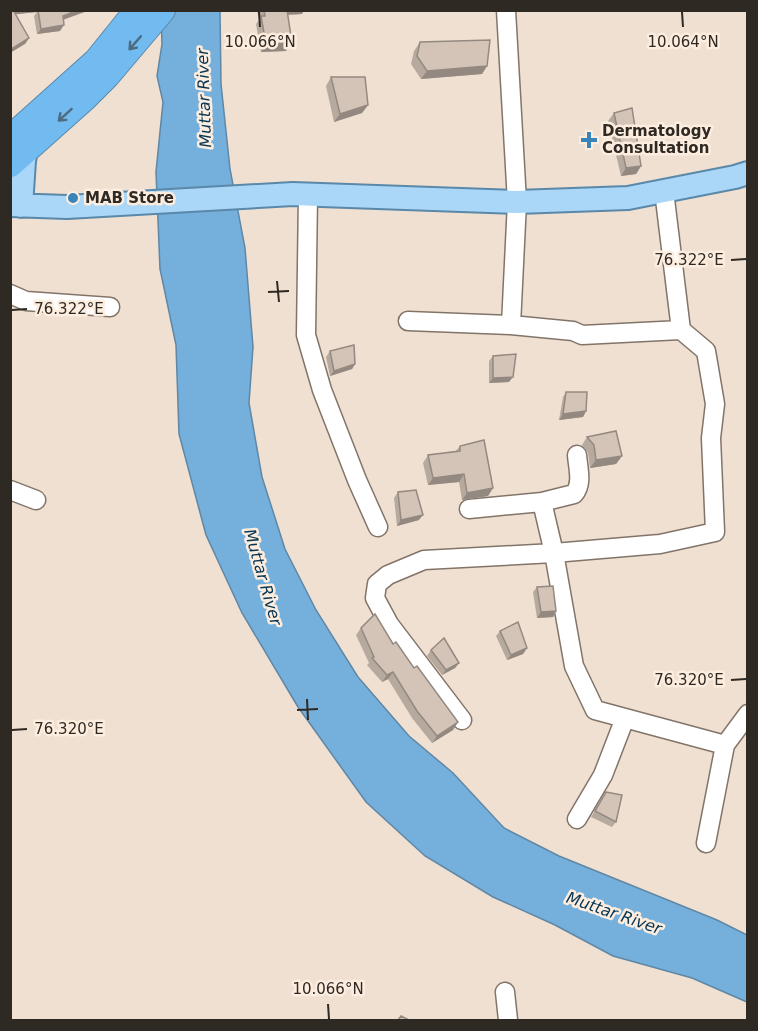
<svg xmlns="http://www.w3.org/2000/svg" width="758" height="1031" font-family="'DejaVu Sans',sans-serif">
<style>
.water{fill:#75afdb;stroke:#6087a4;stroke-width:1.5}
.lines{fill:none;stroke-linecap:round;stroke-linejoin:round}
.minor-casing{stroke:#827468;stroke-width:21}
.major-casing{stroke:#5a88a9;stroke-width:26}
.highway-casing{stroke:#5a88a9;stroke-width:28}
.minor{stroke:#fff;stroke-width:18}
.major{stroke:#aad6f7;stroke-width:22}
.highway{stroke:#71bbf1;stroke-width:26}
.wall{fill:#b6a99d}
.shaded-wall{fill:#948980}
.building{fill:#d4c4b7;stroke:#948980;stroke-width:1.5}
.oneway{stroke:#4d6b80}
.ticks{fill:none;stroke:#2f2924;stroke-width:2}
.poi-dot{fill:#3984b8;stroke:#fdeddf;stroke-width:2}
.labels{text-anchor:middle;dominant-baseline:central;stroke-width:5;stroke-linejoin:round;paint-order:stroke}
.poi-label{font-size:15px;font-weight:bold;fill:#2f2924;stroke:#fdeddf;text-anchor:start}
.water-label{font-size:16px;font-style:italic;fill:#063653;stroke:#fdeddf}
.ticks-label{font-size:15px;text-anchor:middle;fill:#2f2924;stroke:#fdeddf;stroke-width:5;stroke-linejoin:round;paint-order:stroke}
</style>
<rect width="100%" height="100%" fill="#f0e0d2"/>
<path class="water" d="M161,11H220L221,84L230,169L245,248L253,347L249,403L262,477L285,549L316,610L358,677L409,736L453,773L504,828L559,856L717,920L747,935V1002L692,978L613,956L555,925L493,897L425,856L366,802L298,707L242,613L206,535L179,434L176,345L160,269L156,172L163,102L157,76L162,44Z"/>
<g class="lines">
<defs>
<path id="minor" d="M506,10L517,202L511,325
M308,195L306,335L322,390L357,480L378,527
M10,294L26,301L110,307
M408,321L511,325L573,331L582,335L681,330
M10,490L36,500
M542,502L554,553L574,666L595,710L725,745L748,714
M469,509L542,502L574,494C583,484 578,468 577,455
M462,720L389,624L375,598L377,584L388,575L424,560L554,553L660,544L715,532L711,438L715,404L706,351L681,330L664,191
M577,819L603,775L625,718
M706,843L725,745
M505,992L508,1020"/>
<path id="major" d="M10,205L67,207L293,194L517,202L628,198L735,177L748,173
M21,206L24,161L26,149"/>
<path id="highway" d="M10,139L97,61L138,10
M10,164L84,98L107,75L162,10"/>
</defs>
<use href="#minor" class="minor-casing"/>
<use href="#major" class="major-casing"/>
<use href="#highway" class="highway-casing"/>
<use href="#minor" class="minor"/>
<use href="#major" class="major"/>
<use href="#highway" class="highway"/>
</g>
<path class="wall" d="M10,10H90L63,20L60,31L37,34L34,16L37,12L15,14L29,38L25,44Z
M257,10H304L302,14L287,15L286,51L261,52L256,24L259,20Z
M420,42L487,66L482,74L421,79L411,64L414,51Z
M331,77L368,105L362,113L334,122L326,86Z
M614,113L641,166L636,174L621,176L608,121Z
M330,351L355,364L352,369L330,376L326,357Z
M493,356L509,382L489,383V361Z
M566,392L586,411L583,417L559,420L563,397Z
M587,437L622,456L616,464L590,468L588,453L582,445Z
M460,446L493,488L488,496L462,500L459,482L428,485L423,463L428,455L455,452Z
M398,492L419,520L397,526L394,498Z
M537,587L556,611L553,617L537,618L533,592Z
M361,628L393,644L458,722L453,730L432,743L412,718L388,679L382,682L367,665L369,663L356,635Z
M500,631L527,648L523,654L507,660L496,636Z
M431,650L459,663L455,668L442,675L427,656Z
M606,792L616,822L612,827L591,817Z"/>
<path class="shaded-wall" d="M12,10H38L37,12L10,15Z
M78,10H90L59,21L63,16Z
M284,10H304L302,14L281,15Z
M64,25L60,31L37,34L41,29Z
M29,38L25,44L10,53V50Z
M292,43L286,51L261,52L266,44Z
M487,66L482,74L421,79L427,71Z
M368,105L362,113L334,122L340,114Z
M641,166L636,174L621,176L626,168Z
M355,364L352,369L330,376L334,371Z
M513,377L509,382L489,383L493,378Z
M586,411L583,417L559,420L563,414Z
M622,456L616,464L590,468L596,460Z
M464,474L459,482L428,485L433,478Z
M493,488L488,496L462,500L467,493Z
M423,515L419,520L397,526L401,520Z
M556,611L553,617L537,618L541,612Z
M527,648L523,654L507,660L511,655Z
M459,663L455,668L442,675L446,670Z
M393,672L388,679L382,682L387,675Z
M458,722L453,730L432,743L437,736Z"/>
<path class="building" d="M10,10H13L29,38L10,50Z
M38,10H78L63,16L64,25L41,29Z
M264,10H287L292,43L266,44L261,16H265Z
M490,40L487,66L427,71L417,56L420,42Z
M331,77H365L368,105L340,114Z
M632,108L641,166L626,168L614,113Z
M354,345L355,364L334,371L330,351Z
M516,354L513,377L493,378V356Z
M566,392H587L586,411L563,414Z
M616,431L622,456L596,460L594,445L587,437Z
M484,440L493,488L467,493L464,474L433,478L428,455L460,451V446Z
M416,490L423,515L401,520L398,492Z
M553,586L556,611L541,612L537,587Z
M375,614L393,644L396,642L414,668L417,666L458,722L437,736L417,711L393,672L387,675L372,658L374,657L361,628Z
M518,622L527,648L511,655L500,631Z
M444,638L459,663L446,670L431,650Z
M606,792L622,795L616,822L595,811Z
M401,1016L409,1020H398Z"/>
<defs><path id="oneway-shaft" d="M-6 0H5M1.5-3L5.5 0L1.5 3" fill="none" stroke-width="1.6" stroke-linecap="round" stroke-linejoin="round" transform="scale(1.5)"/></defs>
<g class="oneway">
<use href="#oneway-shaft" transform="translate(135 43) rotate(131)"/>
<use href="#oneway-shaft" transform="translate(65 115) rotate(138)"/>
</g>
<path class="ticks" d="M259,12L260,27M682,12L683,27M731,260L746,259M277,281L279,302M268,292L289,291M12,310L27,309M731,680L746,679M307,699L308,720M297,710L318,709M12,730L27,729M328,1004L329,1019"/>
<g class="poi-dot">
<path d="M586 131h6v6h6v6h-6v6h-6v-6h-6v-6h6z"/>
<circle cx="73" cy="198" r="6"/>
</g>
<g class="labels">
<g class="poi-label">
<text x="602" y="131">Dermatology<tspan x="602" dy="17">Consultation</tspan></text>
<text x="85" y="198">MAB Store</text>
</g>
<g class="water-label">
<text transform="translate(204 98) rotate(-92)">Muttar River</text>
<text transform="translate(263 577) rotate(74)">Muttar River</text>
<text transform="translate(614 913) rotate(19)">Muttar River</text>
</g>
</g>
<g class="ticks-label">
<text x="260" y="47">10.066°N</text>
<text x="683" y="47">10.064°N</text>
<text x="689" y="265">76.322°E</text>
<text x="69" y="314">76.322°E</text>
<text x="689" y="685">76.320°E</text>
<text x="69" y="734">76.320°E</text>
<text x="328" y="994">10.066°N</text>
</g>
<rect width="758" height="1031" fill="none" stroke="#2f2924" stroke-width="24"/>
</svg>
